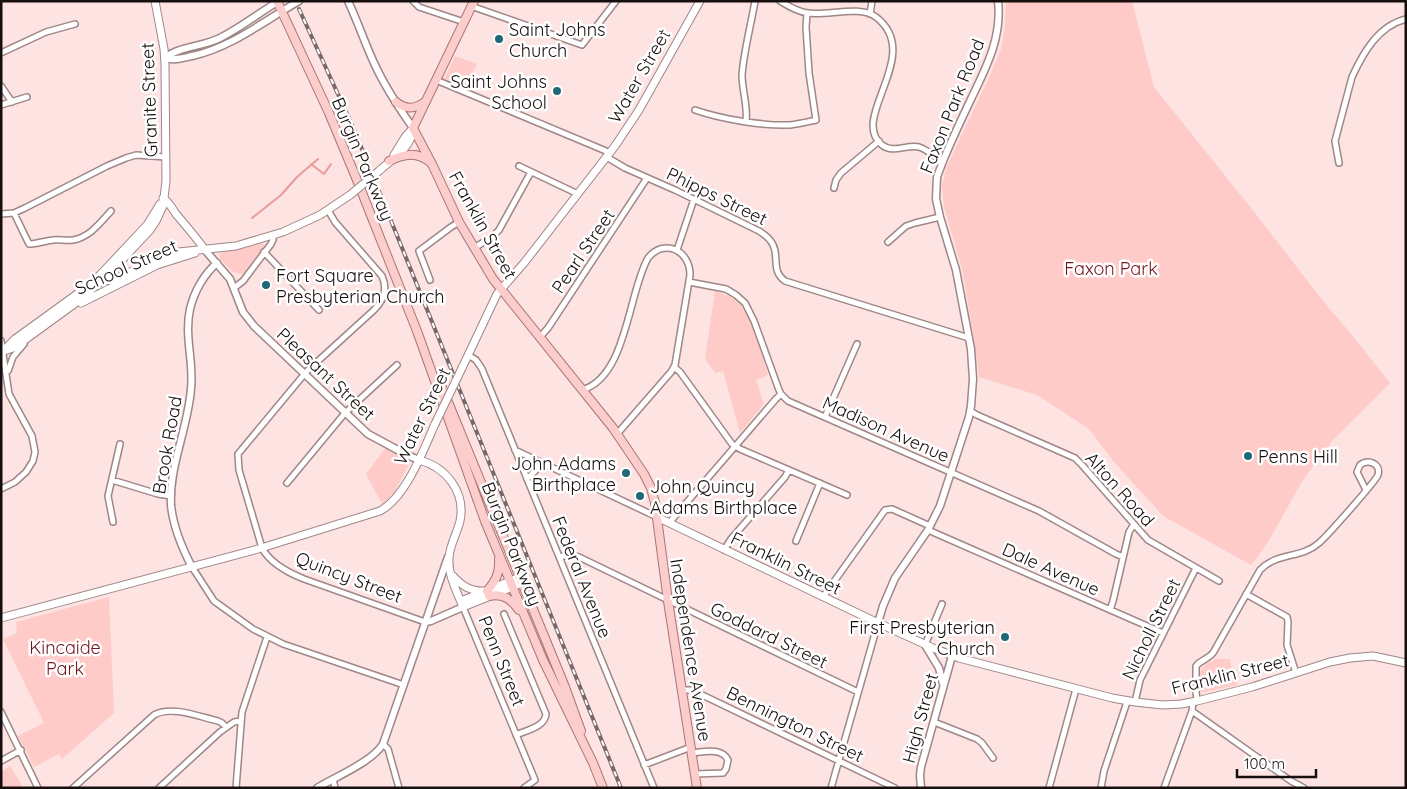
<svg xmlns="http://www.w3.org/2000/svg" width="1407" height="789" font-family="Quicksand,sans-serif">
<style>
.green{fill:#ffcbc9}
.lines{fill:none;stroke-linecap:round;stroke-linejoin:round}
.stream{stroke:#e99b99;stroke-width:2}
.minor-casing{stroke:#9e8786;stroke-width:8}
.tertiary-casing{stroke:#9e8786;stroke-width:9}
.secondary-casing{stroke:#9e8786;stroke-width:9}
.primary-casing{stroke:#aa7573;stroke-width:10}
.minor{stroke:#fff;stroke-width:5}
.tertiary{stroke:#fff;stroke-width:6}
.secondary{stroke:#fff;stroke-width:7}
.primary{stroke:#fbcdcc;stroke-width:8}
.rail-casing{stroke:#786867;stroke-width:4}
.rail{stroke:#fff;stroke-width:2;stroke-dasharray:5.5;stroke-linecap:butt}
.secondary-bridge-casing{stroke:#9e8786;stroke-width:9;stroke-linecap:butt}
.secondary-bridge{stroke:#fff;stroke-width:7}
.poi-dot{fill:#1f6875;stroke:#fff;stroke-width:2}
.labels{text-anchor:middle;dominant-baseline:central;stroke-width:5;stroke-linejoin:round;paint-order:stroke}
.poi-label{font-size:18px;fill:#170e0e;stroke:#fff;text-anchor:start}
.street-label{font-size:18px;fill:#170e0e;stroke:#fff}
.park-label{font-size:18px;fill:#71161f;stroke:#fff}
</style>
<rect width="100%" height="100%" fill="#fde3e2"/>
<path class="green" d="M1006,1H1132L1154,87L1259,218L1323,301L1356,340L1390,383L1332,441C1322,454 1311,468 1302,482C1286,508 1271,542 1251,565L1163,516L1114,462L1089,429L1037,395L979,377L975,346L962,269L944,207L942,186L946,168L991,73L1001,49L1005,26Z
M455,56L477,64L465,88L444,79Z
M261,243L264,244V247L244,273C234,277 226,265 220,258L219,255L221,252L241,249Z
M715,291C724,294 733,297 739,303C751,315 763,358 768,375L756,380L764,404L740,433L723,371L715,373L705,359Z
M386,447L407,460L408,466L394,493L382,504L366,474Z
M109,597L114,713L62,759L59,754L34,767L18,736L44,723L3,639L17,633L16,622Z
M1215,659H1230L1232,672L1237,685L1205,692H1200C1199,684 1197,672 1204,666C1208,662 1211,663 1215,659Z
M10,766L22,785L17,788H1V772Z"/>
<g class="lines">
<path class="stream" d="M311,164L324,174L331,164
M252,218L281,195L297,177L318,159"/>
<defs>
<path id="minor" d="M413,1L419,7L464,22
M780,1C788,6 798,12 808,13C827,16 860,5 876,17C925,55 848,118 882,145C893,154 907,144 919,147C928,150 935,157 943,161
M471,6L582,45L616,1
M870,14L872,1
M1,53L46,32L75,24
M436,80L606,151L610,159L625,168L675,190L759,231C788,248 766,267 785,281L969,338
M1,86L12,102
M1,105L27,97
M695,110C721,119 762,126 790,125C799,124 807,122 816,120L809,73L806,27L807,13
M746,121C748,106 742,90 742,75C744,50 751,25 755,1
M1339,163L1335,141L1352,77C1363,53 1378,26 1406,19
M519,166L578,194
M834,188L836,180L841,173L879,141
M328,210L335,222L382,276C388,289 384,300 374,310L307,371L238,454L239,470L262,548C270,563 289,573 304,579L425,622
M14,213L29,244C37,244 44,241 53,240C59,239 66,241 73,240C90,237 100,223 111,211
M1,214L14,213L25,208L107,166L126,158L136,155L166,157
M888,242L906,226L915,223L940,217
M474,248L492,237L499,230L531,172
M677,250L694,199
M264,252L319,310
M430,280L419,251L451,227L459,222
M689,282L726,289L736,295L745,303L754,321L779,390L781,394L788,401L1039,511L1116,554L1123,557
M234,288L243,281L271,244L273,240V236
M540,337L548,328L647,178
M1,341L9,394L32,436L35,452L33,461L26,472L15,482L1,489
M468,355L476,360L482,369L654,788
M674,367L680,372L732,444L740,449L847,495
M8,371L13,357L24,344
M582,390C627,377 628,293 648,258C664,238 690,250 690,275L675,365L671,372L617,434
M970,411L977,415L1075,458L1082,465L1148,540L1219,581
M825,417L857,344
M515,450L657,517
M527,479L543,463
M112,480L158,494L171,496
M287,483L345,413L397,365
M113,522L108,496L120,444
M669,523L775,400L781,394
M928,530L1163,633
M796,541L820,483
M724,550L731,539L785,477L789,470
M559,557L569,555L579,557L858,692
M192,567L214,601L253,629L283,644L404,685
M1246,594L1287,617L1288,622L1287,645L1296,673
M823,597L885,510L892,509L930,526
M463,607L535,780L524,788
M1110,610L1113,601L1129,532L1134,524
M504,614L546,714C545,727 527,730 516,735
M925,645L942,604
M682,690H690L694,691L895,788
M1197,701L1196,692V666C1201,660 1208,659 1213,653L1260,570C1277,552 1301,559 1319,543C1328,535 1375,482 1378,475C1381,463 1368,459 1360,465L1357,472L1366,490
M1135,702L1140,680L1196,568
M1192,711L1291,781L1304,788
M1,712L38,788
M934,722L977,739L982,743L993,758
M383,744L388,749L399,788
M692,753C703,752 722,747 728,760L726,769L723,773L695,774
M1,761L21,750
M644,765L691,747
M333,779L335,788
M73,788L154,715C171,705 200,717 218,721L222,723L226,727
M159,788L220,732L234,722L241,721
M236,788L242,712L267,637
M831,788L878,623
M1049,788L1076,689
M1101,788L1104,771L1127,702
M1164,788L1192,711L1193,702"/>
<path id="tertiary" d="M348,1C358,22 365,44 375,65C385,87 399,108 413,128
M165,58C174,61 183,58 192,56C232,47 264,21 299,1
M165,58C179,46 202,47 220,38C240,28 259,13 279,1
M205,250L230,279L243,312L254,326L368,434L407,455L419,460
M192,567C182,548 173,526 171,505C169,466 188,428 191,389C194,361 184,337 190,309C194,292 204,274 217,263
M425,622L431,621L463,607
M878,623L883,606L895,578L928,530L940,506L969,417L971,406L973,379L971,349L956,270L940,217L936,199L937,177L943,161C952,139 962,118 972,97C987,66 1002,37 998,1
M925,645L939,668L943,684
M317,788C335,777 372,762 383,744L448,557
M921,788L920,775L921,767L952,656"/>
<path id="secondary" d="M394,155L405,137L413,128
M379,171C392,159 412,148 413,128
M163,198C169,202 172,208 176,214C186,226 196,237 205,250
M95,280L101,278L107,280H113L158,259L179,252L236,246L283,232L320,215L350,195
M81,303L157,265L195,253
M3,351L15,339L84,289L100,275L147,225L160,204
M1,352L13,348L22,342L77,302L108,275L150,230L156,221L163,206L166,181L165,64L164,49L155,1
M462,368L497,294L524,263L615,146L639,110L700,1
M419,460C446,467 466,492 460,521C457,534 449,546 449,559C448,575 457,592 463,607L522,583
M657,517L878,623L933,648L959,658L1112,698L1135,702L1163,705L1181,704L1197,701L1252,687L1330,662L1350,658L1373,656L1406,663
M453,576C462,586 470,591 483,591
M461,601L520,577
M1,618L258,549L380,511C406,497 423,451 435,424"/>
<path id="primary" d="M277,1L329,113L357,180L417,331L485,521L543,660L593,763L603,788
M474,1L413,128L432,164L459,222L493,279L613,428L644,474L651,488L655,503L668,601L697,788
M396,102C406,110 415,109 425,102
M389,161C404,154 417,151 431,163
M441,385L565,687L581,731
M487,591C496,581 500,572 499,559
M489,596C503,593 511,599 519,610"/>
</defs>
<use href="#minor" class="minor-casing"/>
<use href="#tertiary" class="tertiary-casing"/>
<use href="#secondary" class="secondary-casing"/>
<use href="#primary" class="primary-casing"/>
<use href="#minor" class="minor"/>
<use href="#tertiary" class="tertiary"/>
<use href="#secondary" class="secondary"/>
<use href="#primary" class="primary"/>
<defs>
<path id="rail" d="M299,9L353,127L621,788"/>
</defs>
<use href="#rail" class="rail-casing"/>
<use href="#rail" class="rail"/>
<defs>
<path id="secondary-bridge" d="M350,195L379,171
M435,424L462,368"/>
</defs>
<use href="#secondary-bridge" class="secondary-bridge-casing"/>
<use href="#secondary-bridge" class="secondary-bridge"/>
</g>
<g class="poi-dot">
<circle cx="499" cy="39" r="5"/>
<circle cx="557" cy="91" r="5"/>
<circle cx="266" cy="285" r="5"/>
<circle cx="1248" cy="456" r="5"/>
<circle cx="626" cy="473" r="5"/>
<circle cx="640" cy="496" r="5"/>
<circle cx="1005" cy="637" r="5"/>
</g>
<g class="labels">
<g class="poi-label">
<text x="509" y="29">Saint Johns<tspan x="509" dy="21">Church</tspan></text>
<text x="547" y="81" text-anchor="end">Saint Johns<tspan x="547" dy="21">School</tspan></text>
<text x="276" y="275">Fort Square<tspan x="276" dy="21">Presbyterian Church</tspan></text>
<text x="1258" y="456">Penns Hill</text>
<text x="616" y="463" text-anchor="end">John Adams<tspan x="616" dy="21">Birthplace</tspan></text>
<text x="650" y="486">John Quincy<tspan x="650" dy="21">Adams Birthplace</tspan></text>
<text x="995" y="627" text-anchor="end">First Presbyterian<tspan x="995" dy="21">Church</tspan></text>
</g>
<g class="street-label">
<text transform="translate(639 76) rotate(-60)">Water Street</text>
<text transform="translate(149 100) rotate(-92)">Granite Street</text>
<text transform="translate(952 106) rotate(-68)">Faxon Park Road</text>
<text transform="translate(363 159) rotate(67)">Burgin Parkway</text>
<text transform="translate(717 196) rotate(26)">Phipps Street</text>
<text transform="translate(483 225) rotate(61)">Franklin Street</text>
<text transform="translate(583 251) rotate(-56)">Pearl Street</text>
<text transform="translate(126 267) rotate(-24)">School Street</text>
<text transform="translate(326 374) rotate(43)">Pleasant Street</text>
<text transform="translate(422 416) rotate(-64)">Water Street</text>
<text transform="translate(886 429) rotate(24)">Madison Avenue</text>
<text transform="translate(167 445) rotate(-80)">Brook Road</text>
<text transform="translate(1120 489) rotate(48)">Alton Road</text>
<text transform="translate(512 544) rotate(68)">Burgin Parkway</text>
<text transform="translate(786 563) rotate(26)">Franklin Street</text>
<text transform="translate(1051 569) rotate(24)">Dale Avenue</text>
<text transform="translate(349 577) rotate(21)">Quincy Street</text>
<text transform="translate(582 577) rotate(68)">Federal Avenue</text>
<text transform="translate(1151 629) rotate(-64)">Nicholl Street</text>
<text transform="translate(769 635) rotate(26)">Goddard Street</text>
<text transform="translate(691 650) rotate(81)">Independence Avenue</text>
<text transform="translate(502 661) rotate(68)">Penn Street</text>
<text transform="translate(1230 674) rotate(-14)">Franklin Street</text>
<text transform="translate(920 718) rotate(-75)">High Street</text>
<text transform="translate(795 724) rotate(26)">Bennington Street</text>
</g>
<g class="park-label">
<text x="1111" y="268">Faxon Park</text>
<text x="65" y="647">Kincaide<tspan x="65" dy="21">Park</tspan></text>
</g>
</g>
<rect width="1407" height="789" fill="none" stroke="#170e0e" stroke-width="5"/>
<path d="M1237 769v8h79v-8" fill="none" stroke="#170e0e" stroke-width="2.5"/>
<text x="1244" y="769" font-size="15" fill="#170e0e" stroke="#ffffff" stroke-width="4" paint-order="stroke">100 m</text>
</svg>
